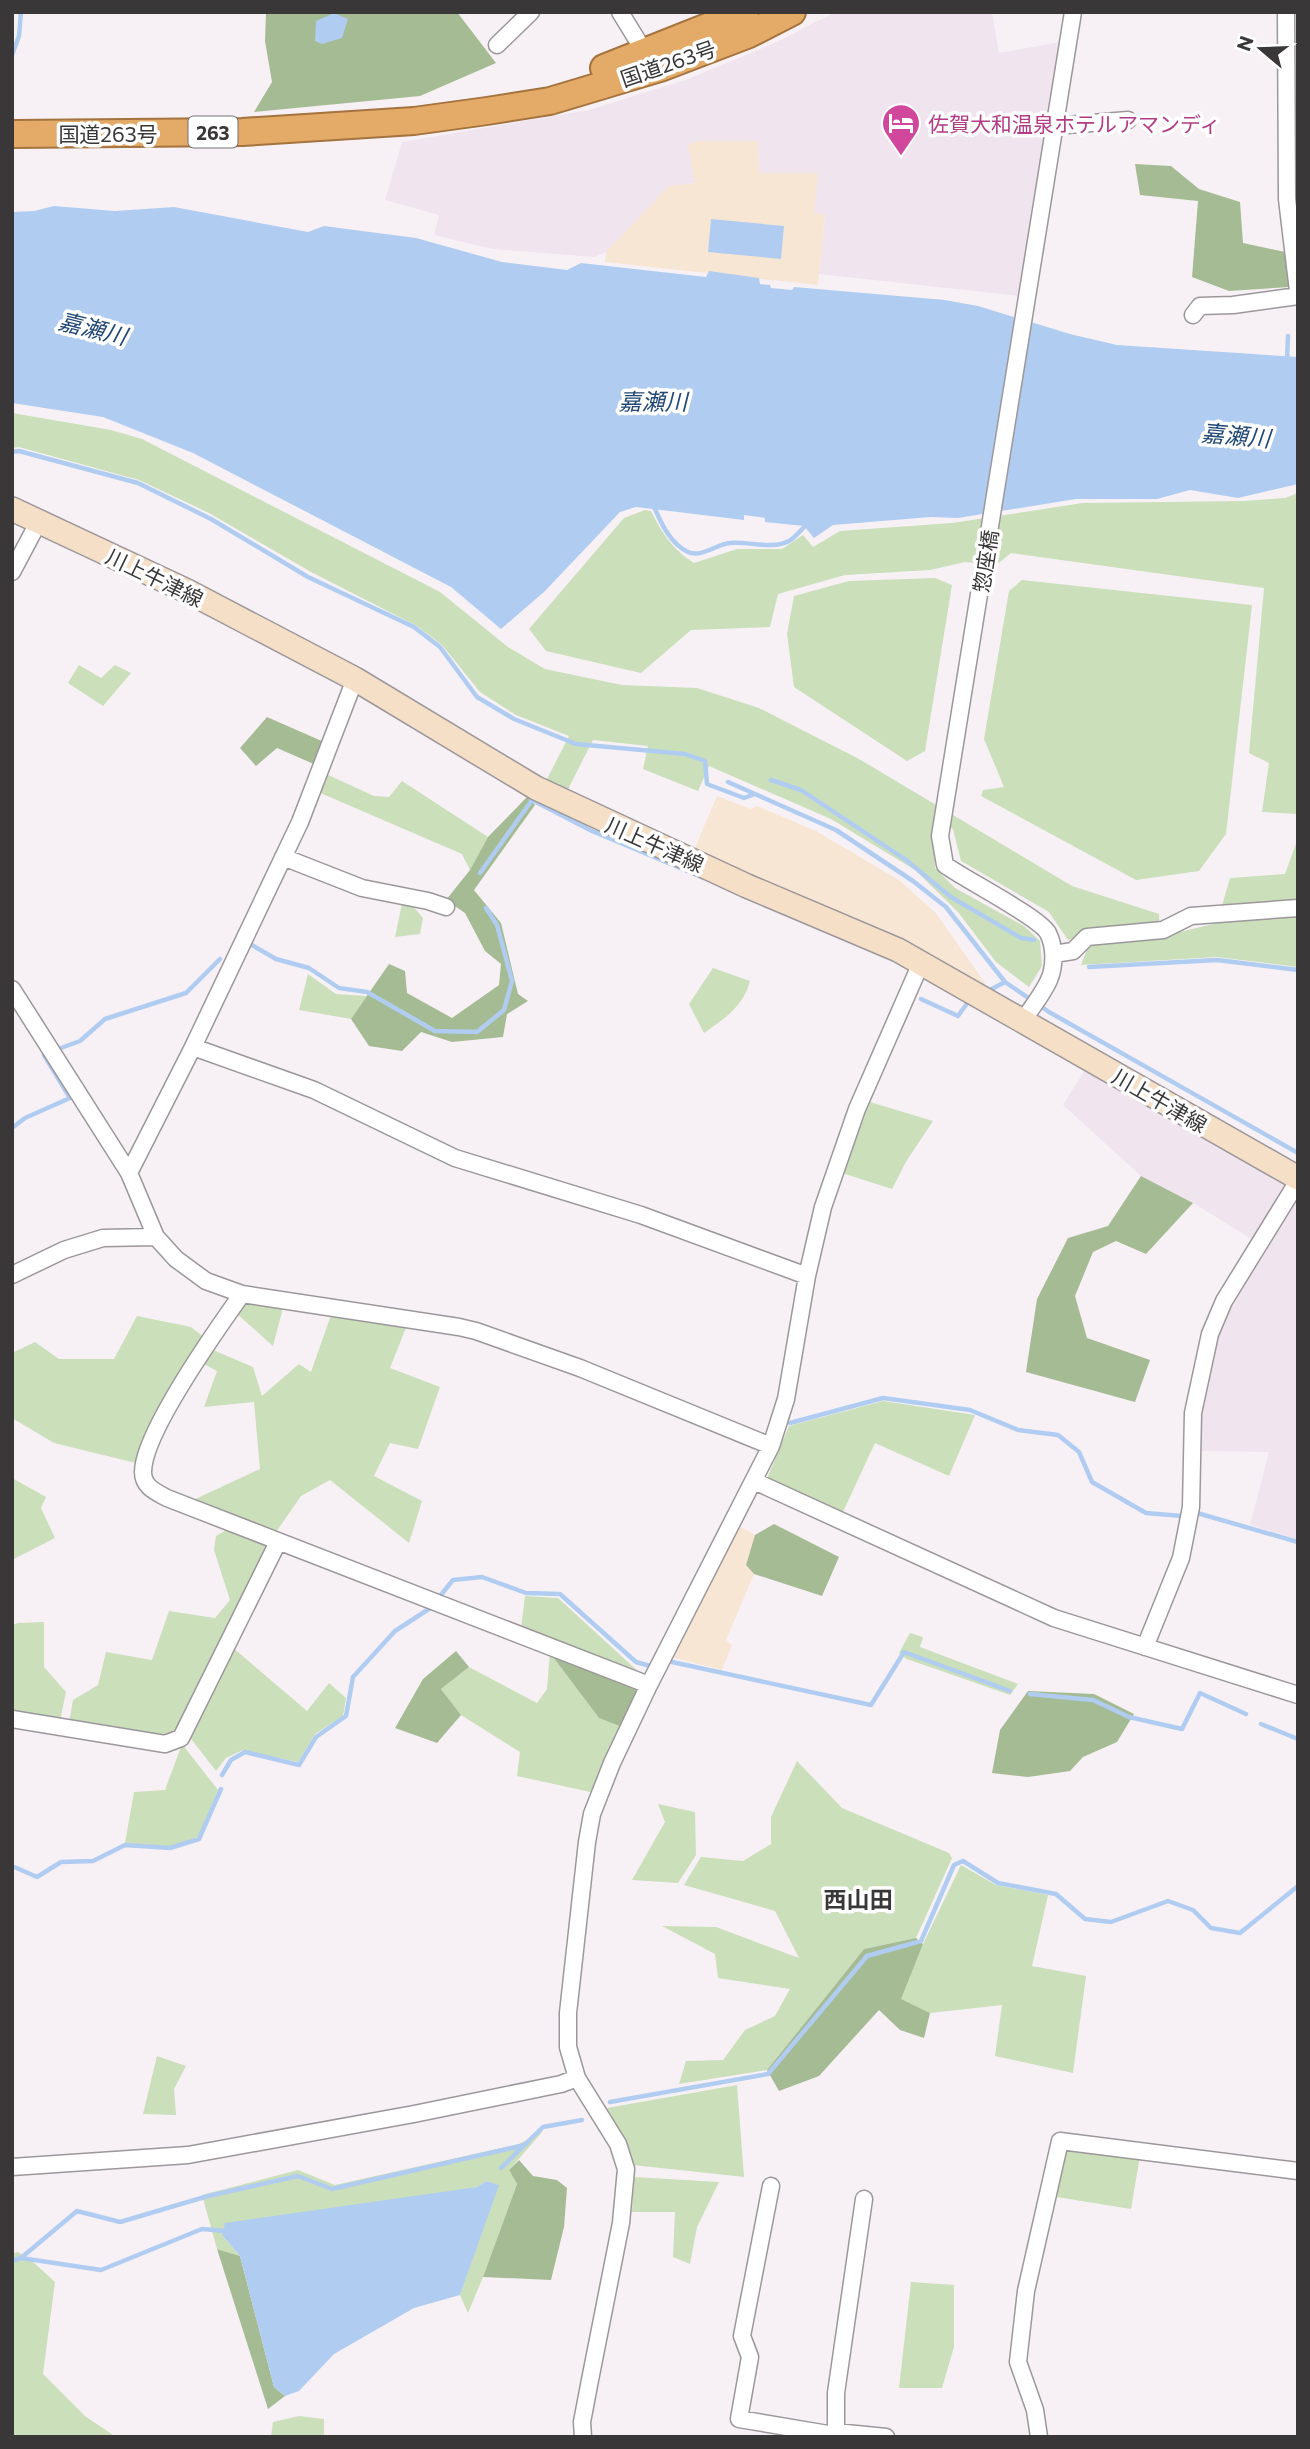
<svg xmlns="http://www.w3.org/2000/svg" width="1310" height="2449" font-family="Commissioner,'Noto Sans JP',sans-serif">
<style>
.built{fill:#f0e4ef}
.industrial{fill:#f8e6d5}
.green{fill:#cadfba}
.forest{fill:#a5bb94}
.water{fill:#b0cdf1}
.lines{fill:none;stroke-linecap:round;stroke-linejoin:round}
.stream{stroke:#b0cdf1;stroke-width:4.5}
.minor-casing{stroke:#9c979b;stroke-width:19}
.secondary-casing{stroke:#9c979b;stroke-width:26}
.trunk-casing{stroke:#a4733e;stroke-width:30}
.minor{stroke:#fff;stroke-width:16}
.secondary{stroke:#f5dfc6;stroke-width:23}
.trunk{stroke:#e4aa67;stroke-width:26}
.labels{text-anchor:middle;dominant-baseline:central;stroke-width:7;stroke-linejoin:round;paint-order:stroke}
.shield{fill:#fff;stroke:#747374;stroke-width:2}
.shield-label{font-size:19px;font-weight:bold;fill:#393738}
.street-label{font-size:21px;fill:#393738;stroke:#fff}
.hotel-label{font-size:21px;fill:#b23c85;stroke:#fff;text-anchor:start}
.water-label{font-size:23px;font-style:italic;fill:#224976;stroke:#fff}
.neighbourhood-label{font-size:23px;font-weight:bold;fill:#393738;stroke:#fff}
</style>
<rect width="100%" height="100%" fill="#f7f1f6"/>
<path class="built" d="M835,12H992L999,53L1061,42L1021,296L819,274L825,215L814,214L759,173L758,141L695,183L669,186L606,252L594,257L492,249L434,235L439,215L385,200L402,142L589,110L688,79L777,42Z
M1086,1068L1289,1186L1255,1241L1193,1203L1141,1176L1063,1105Z
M1298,1194V1539L1250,1525L1269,1452L1197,1451L1200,1402L1224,1311Z"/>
<path class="industrial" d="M697,141H758L759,173H818L814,213L825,215L818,285L605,262L606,252L669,186L695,183L688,145Z
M717,796L751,809L757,806L816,831L899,880L936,913L985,983L982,987L898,937L694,850Z
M739,1526L755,1535L746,1565L754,1574L726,1640L732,1645L722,1670L671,1657L704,1590Z"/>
<path class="green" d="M12,413L111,430L142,439L440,592L508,647L545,669L622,685L697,688L759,708L859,759L1072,886L1159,914V937L1217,923L1230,878L1285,874L1298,838V967L1217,957L1081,965L1094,932L1068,940L1049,912L961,861L953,829L933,818L935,868L955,888L1024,926L1040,941L1042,966L1029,987L996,962L958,912L915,870L831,819L709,766L698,791L643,769L648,746L593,740L565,795L545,783L569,736L516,715L480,692L442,645L417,626L311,572L209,513L139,480L19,447L12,448Z
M1298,493V814L1262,812L1269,763L1249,753L1264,588L1011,553L996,565L965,562L930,570L845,575L778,594L770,627L691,630L641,673L546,651L529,629L624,518L645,510L651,511C662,533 672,549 694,563L737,549H782L803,535L813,547L840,531L952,523L1083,503L1244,501L1285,498Z
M935,578L952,585L925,751L907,761L794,687L787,634L794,596L849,581Z
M1022,580L1252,605L1226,834L1199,871L1136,880L981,796L983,790L1004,787L984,739L1009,591Z
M79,665L101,678L115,665L131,673L103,706L68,683Z
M326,774L374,796L389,797L402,781L488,837L470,870L462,854L318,792Z
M402,904L412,905L423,918L420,934L395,937Z
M713,968L750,981C743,1007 725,1018 704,1033L689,1004Z
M308,974L336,994L367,996L351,1019L299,1010Z
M870,1102L933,1121L907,1160L892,1189L842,1173Z
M243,1302L283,1308L273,1346L236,1313Z
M331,1315L407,1325L390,1368L440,1387L418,1449L390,1443L374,1476L422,1501L409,1543L330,1480L301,1496L274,1535L189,1502L260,1469L254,1402L204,1407L217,1371L202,1363L211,1349L253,1367L262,1396L299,1364L311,1372Z
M137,1316L191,1327L205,1338L140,1464L54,1443L12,1418V1353L35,1342L59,1359H114Z
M883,1401L975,1415L949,1476L875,1443L842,1514L766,1481L789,1426Z
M12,1478L46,1497L41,1508L55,1538L12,1560Z
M230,1528L271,1543L178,1732L165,1738L69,1723L73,1700L98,1685L106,1652L152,1660L169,1611L215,1618L230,1600L214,1550L216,1536Z
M525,1596L558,1598L641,1674L521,1629Z
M44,1622V1667L66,1692L60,1721L12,1714V1625L18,1623Z
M910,1633L923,1637L920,1647L1018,1684L1010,1695L907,1659L899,1653Z
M231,1646L307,1711L329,1683L346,1698L343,1716L315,1734L298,1762L243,1750L226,1758L216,1771L188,1735Z
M550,1653L599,1718L622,1727L595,1793L517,1776L520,1752L461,1715L441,1689L469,1667L537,1703L547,1689Z
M182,1744L218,1790L198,1837L170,1847L125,1843L134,1792L165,1790Z
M797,1761L842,1808L949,1853L952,1858L916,1938L864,1949L767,2070L679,2084L686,2061L723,2060L745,2030L775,2016L790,1989L718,1978L715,1954L662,1926L716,1927L799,1958L775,1911L684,1885L701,1857L743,1861L771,1844V1817Z
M658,1804L695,1812L696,1855L678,1883L632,1880L665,1822Z
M961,1865L996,1885L1048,1895L1032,1966L1086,1976L1073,2073L995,2056L1002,2005L930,2013L900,1999L923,1944Z
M157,2056L186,2066L174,2089L176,2115L143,2114Z
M737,2085L744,2177L633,2165L607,2108Z
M543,2131L509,2170L517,2184L483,2277L468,2313L460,2295L498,2185L486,2181L477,2187L222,2235L240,2256L217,2249L202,2195L298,2170L335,2185L519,2144Z
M1065,2148L1140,2156L1131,2209L1057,2197Z
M634,2177L719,2182L697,2227L690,2264L673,2257L675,2212H632Z
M18,2252L32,2261L55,2282L43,2374L85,2416L116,2437H12V2254Z
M911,2282L954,2285V2347L942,2388H899Z
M299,2416L324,2419V2437H271L273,2422Z"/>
<path class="forest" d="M266,12H457L496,63L420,96L254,112L272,82L265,41Z
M1135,164L1171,166L1199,189L1240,202L1243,243L1285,252L1289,287L1229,291L1192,277L1198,201L1140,195Z
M267,717L324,742L316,765L277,748L256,766L240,748Z
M527,797L535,805L474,890L501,923L518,994L528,1001L507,1014L503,1037L452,1042L421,1032L402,1051L369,1046L351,1019L389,964L405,971L407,993L452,1018L499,985L501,964L485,951L465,913L446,900L470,870L488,837Z
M1141,1176L1193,1203L1146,1254L1116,1241L1093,1252L1075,1296L1087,1338L1150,1360L1135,1402L1026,1372L1037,1299L1068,1238L1108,1226Z
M774,1524L839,1557L822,1596L754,1574L746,1565L755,1535Z
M456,1651L469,1667L441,1689L461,1715L437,1743L395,1728L423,1679Z
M550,1653L641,1689L622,1727L599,1718Z
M1028,1691L1094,1694L1134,1714L1117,1742L1083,1757L1070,1771L1028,1777L992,1773L1000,1730Z
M916,1938L923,1944L901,1999L930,2013L924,2038L900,2030L879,2010L819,2076L779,2091L767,2070L864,1949Z
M519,2160L533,2176L557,2180L567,2188L564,2227L551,2280L483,2277L517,2184L509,2170Z
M217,2249L240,2256L274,2387L285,2396L268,2409Z"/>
<path class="water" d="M334,13L348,19L342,38L322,44L315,41L316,21Z
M54,206L115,211L174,207L308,232L324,226L416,238L502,262L567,270L581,263L706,277L709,271L759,278L760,284L770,285L771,288L792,290L794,287L945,300L978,306L1070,334L1117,345L1298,357V484L1238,498L1190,490L1157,499H1076L958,518L931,517L833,525L814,538L804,526L765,522V518L744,515V520L636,507L620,512L544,592L501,629L451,587L193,453L103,417L12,403V212L34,211Z
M711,219L784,226L781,259L708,252Z
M486,2181L499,2185L460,2295L414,2308L334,2354L299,2391L285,2396L274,2387L240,2256L222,2235L225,2223L477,2187Z"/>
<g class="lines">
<path class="stream" d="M12,55L19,36L21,12
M1287,360L1288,336
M12,452L19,451L138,483L211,519L308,577L414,627L440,647L477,697L514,719L576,744L685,754L705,761L707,784L744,798L755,794
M655,509C662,525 671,544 688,552C702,558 716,544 730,543C748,541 772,550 789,541C795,538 800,531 805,526
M771,780L801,790L906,860L951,897L1021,938L1034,940
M728,782L836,830L913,881L946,907L1005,982L1049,1012L1298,1153
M480,873L532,800L592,831L704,878
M250,944L276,959L309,968L339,988L367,992L435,1031L477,1032L504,1010L512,981L497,925L486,908
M1089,967L1217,960L1298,970
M988,991L1005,982
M921,999L958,1016L968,1002
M61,1048L80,1041L105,1019L186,993L220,959
M12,1128L25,1118L70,1098L44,1055
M790,1423L883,1398L970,1410L1018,1430L1058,1435L1079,1452L1092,1482L1146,1513L1182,1516
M1197,1513L1298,1542
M440,1596L453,1580L482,1577L526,1593L560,1594L636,1662L650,1666
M672,1662L871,1705L904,1652L1010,1691
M1030,1694L1093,1700L1129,1717L1182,1729L1200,1693L1246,1714
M1261,1724L1298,1739
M222,1775L231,1760L245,1752L299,1765L316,1737L346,1716L353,1677L395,1631L432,1607
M12,1866L37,1877L61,1862L93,1861L125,1845L170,1848L199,1839L221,1789
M610,2102L768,2074L867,1956L921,1941L954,1865L963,1861L998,1883L1056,1894L1085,1919L1111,1922L1168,1901L1193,1910L1211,1928L1240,1933L1298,1886
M501,2168L543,2127L582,2120
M21,2258L77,2211L120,2222L208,2196L298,2176L332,2189L525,2145
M12,2261L21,2258L101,2270L202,2229L226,2231"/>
<defs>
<path id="minor" d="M620,12L639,43L641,54
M1286,12L1287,199L1298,291
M497,45L531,12
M1055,126L1128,120
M1193,315L1200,306L1233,305L1298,296
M12,572L39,521
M283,857L362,888L428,901L446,907
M1054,954L1073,951L1087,937L1163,930L1191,916L1298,908
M12,989L129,1173L156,1237L176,1259L206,1281L242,1294L459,1327L476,1331L580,1368L771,1446
M1023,1021C1031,1008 1043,994 1049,980C1055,966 1055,947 1048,933C1039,917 966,880 945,865L940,836L1073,12
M193,1047L314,1090L455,1158L641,1215L807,1276
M129,1173L193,1047L300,822L355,679
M12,1275L64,1250L103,1238L156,1237
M242,1294C217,1329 143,1433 143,1472C143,1487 156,1492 167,1498L649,1685
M754,1481L1054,1618L1298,1695
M1145,1647L1181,1558L1191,1507L1193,1413L1210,1334L1224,1301L1298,1181
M12,1719L165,1744L181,1738L278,1542
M12,2167L188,2155L414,2114L561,2084L577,2078
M771,2186L742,2336L750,2357L739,2419L828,2434L836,2432L886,2437
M583,2437L582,2422L590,2380L621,2223L626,2169L618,2144L577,2078L568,2047V2013L587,1842L592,1814L612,1763L649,1685L771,1446L786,1399L807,1276L823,1207L857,1109L921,963
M839,2437L836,2432V2393L864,2199
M1039,2437L1035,2410L1018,2362L1026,2291L1060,2141L1298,2171"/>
<path id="secondary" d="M12,509L187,591L355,679L536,788L747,886L898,950L1298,1178"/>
<path id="trunk" d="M604,68L745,12
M12,134L242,132L414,121L487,111L550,101L660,68L749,34L792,12"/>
</defs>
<use href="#minor" class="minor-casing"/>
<use href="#secondary" class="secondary-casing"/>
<use href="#trunk" class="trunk-casing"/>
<use href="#minor" class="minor"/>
<use href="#secondary" class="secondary"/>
<use href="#trunk" class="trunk"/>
</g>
<defs>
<symbol id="hotel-pin" viewBox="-11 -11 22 30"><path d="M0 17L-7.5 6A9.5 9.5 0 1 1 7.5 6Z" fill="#d1479c" stroke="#fff"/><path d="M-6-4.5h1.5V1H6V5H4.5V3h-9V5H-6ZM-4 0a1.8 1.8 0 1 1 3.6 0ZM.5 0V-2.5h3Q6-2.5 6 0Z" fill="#fff"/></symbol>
</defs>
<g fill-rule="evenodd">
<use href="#hotel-pin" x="879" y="101" width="44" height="60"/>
</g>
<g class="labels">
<rect class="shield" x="188.5" y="116.5" width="49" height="31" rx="5"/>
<g class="shield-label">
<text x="213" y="132">263</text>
</g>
<g class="street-label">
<text transform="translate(668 63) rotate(-19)">国道263号</text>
<text x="108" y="133">国道263号</text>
<text transform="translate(985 561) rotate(-81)">惣座橋</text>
<text transform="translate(155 577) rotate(26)">川上牛津線</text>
<text transform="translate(655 844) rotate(24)">川上牛津線</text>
<text transform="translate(1160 1100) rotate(30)">川上牛津線</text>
</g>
<g class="hotel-label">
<text x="928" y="123">佐賀大和温泉ホテルアマンディ</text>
</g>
<g class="water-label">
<text transform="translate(93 328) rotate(14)">嘉瀬川</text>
<text x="653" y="401">嘉瀬川</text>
<text transform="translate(1236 435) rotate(5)">嘉瀬川</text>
</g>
<g class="neighbourhood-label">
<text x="858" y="1899">西山田</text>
</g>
</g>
<rect width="1310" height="2449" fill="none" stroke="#393738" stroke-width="28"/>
<g transform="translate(1261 49) rotate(289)" stroke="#ffffff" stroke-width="5" paint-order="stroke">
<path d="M0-5L12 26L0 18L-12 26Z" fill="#393738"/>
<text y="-10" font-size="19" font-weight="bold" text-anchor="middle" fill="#393738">N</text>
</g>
</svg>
